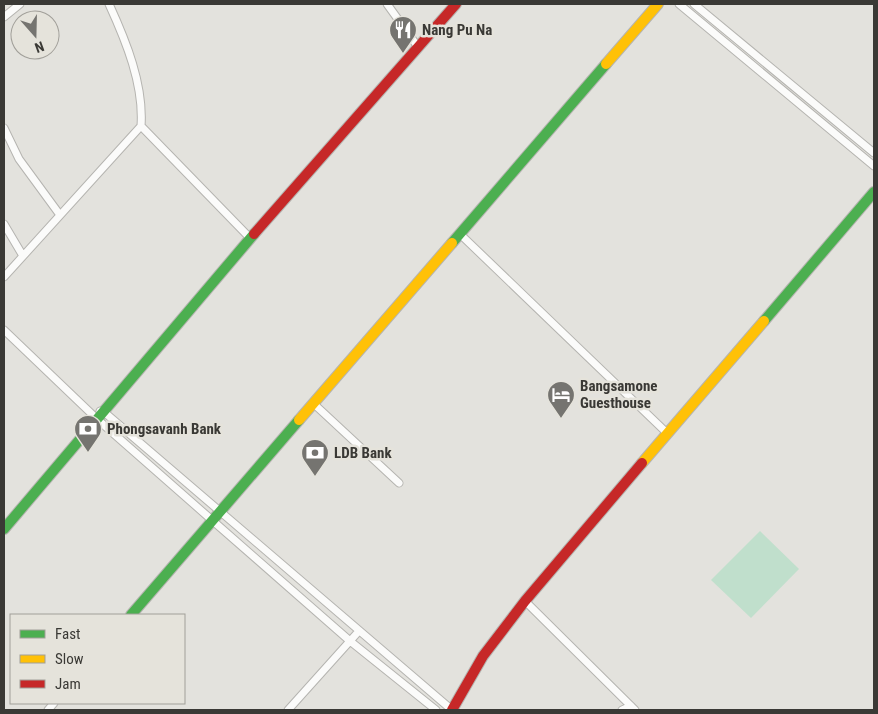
<svg xmlns="http://www.w3.org/2000/svg" width="878" height="714" font-family="'Roboto Condensed',sans-serif">
<style>
.green{fill:#c0dfcc}
.lines{fill:none;stroke-linecap:round;stroke-linejoin:round}
.street-casing{stroke:#b5b4b0;stroke-width:9}
.fast-casing{stroke:#b5b4b0;stroke-width:12}
.slow-casing{stroke:#b5b4b0;stroke-width:12}
.jam-casing{stroke:#b5b4b0;stroke-width:12}
.street{stroke:#fbfbfa;stroke-width:7}
.fast{stroke:#4caf50;stroke-width:10}
.slow{stroke:#ffc107;stroke-width:10}
.jam{stroke:#c62828;stroke-width:10}
.labels{text-anchor:middle;dominant-baseline:central;stroke-width:5;stroke-linejoin:round;paint-order:stroke}
.poi-label{font-size:15px;font-weight:bold;fill:#3a3935;stroke:#e5e3db;text-anchor:start}
</style>
<rect width="100%" height="100%" fill="#e3e2dd"/>
<path class="green" d="M760,531L799,569L751,618L711,580Z"/>
<g class="lines">
<defs>
<path id="street" d="M387,4L418,47
M679,4L874,166
M694,4L874,153
M4,17L20,4
M141,126L250,238
M4,128L19,159L60,215
M4,224L23,256
M460,234L668,434
M4,277L141,126C144,85 126,41 109,4
M4,330L97,419L213,521L350,641L436,710
M314,404L399,483
M100,411L104,412L452,710
M525,601L635,710
M48,710L54,703
M288,710L359,631
M622,710L631,706"/>
<path id="fast" d="M452,243L606,64
M764,321L874,192
M4,529L254,234
M131,615L299,420"/>
<path id="slow" d="M606,64L658,4
M299,420L452,243
M642,463L764,321"/>
<path id="jam" d="M254,234L456,4
M452,710L483,656L525,601L642,463"/>
</defs>
<use href="#street" class="street-casing"/>
<use href="#fast" class="fast-casing"/>
<use href="#slow" class="slow-casing"/>
<use href="#jam" class="jam-casing"/>
<use href="#street" class="street"/>
<use href="#fast" class="fast"/>
<use href="#slow" class="slow"/>
<use href="#jam" class="jam"/>
</g>
<defs>
<symbol id="restaurant-pin" viewBox="-11 -11 22 30"><path d="M0 17L-7.5 6A9.5 9.5 0 1 1 7.5 6Z" fill="#757470" stroke="#e5e3db"/><path d="M-5-6h1v4h1v-4h1v4h1v-4h1v5L-1.5 .5V6h-2V.5L-5-1ZM5-6V6H3V1.5H1.5Q1.5-4 5-6Z" fill="#fff"/></symbol>
<symbol id="hotel-pin" viewBox="-11 -11 22 30"><path d="M0 17L-7.5 6A9.5 9.5 0 1 1 7.5 6Z" fill="#757470" stroke="#e5e3db"/><path d="M-6-4.5h1.5V1H6V5H4.5V3h-9V5H-6ZM-4 0a1.8 1.8 0 1 1 3.6 0ZM.5 0V-2.5h3Q6-2.5 6 0Z" fill="#fff"/></symbol>
<symbol id="bank-pin" viewBox="-11 -11 22 30"><path d="M0 17L-7.5 6A9.5 9.5 0 1 1 7.5 6Z" fill="#757470" stroke="#e5e3db"/><path d="M-6-4H6V4H-6ZM0-2.3a2.3 2.3 0 1 0 0 4.6a2.3 2.3 0 1 0 0-4.6Z" fill="#fff"/></symbol>
</defs>
<g fill-rule="evenodd">
<use href="#restaurant-pin" x="387" y="14" width="32" height="43"/>
<use href="#hotel-pin" x="545" y="379" width="32" height="43"/>
<use href="#bank-pin" x="72" y="413" width="32" height="43"/>
<use href="#bank-pin" x="299" y="437" width="32" height="43"/>
</g>
<g class="labels">
<g class="poi-label">
<text x="422" y="30">Nang Pu Na</text>
<text x="580" y="386">Bangsamone<tspan x="580" dy="17">Guesthouse</tspan></text>
<text x="107" y="429">Phongsavanh Bank</text>
<text x="334" y="453">LDB Bank</text>
</g>
</g>
<rect width="878" height="714" fill="none" stroke="#3a3935" stroke-width="10"/>
<rect x="10" y="614" width="175" height="90" fill="#e5e3db" stroke="#a19f99"/>
<rect x="20" y="630" width="25" height="8" fill="#4caf50" stroke="#a19f99"/>
<text x="55" y="639" font-size="15" fill="#3a3935">Fast</text>
<rect x="20" y="655" width="25" height="8" fill="#ffc107" stroke="#a19f99"/>
<text x="55" y="664" font-size="15" fill="#3a3935">Slow</text>
<rect x="20" y="680" width="25" height="8" fill="#c62828" stroke="#a19f99"/>
<text x="55" y="689" font-size="15" fill="#3a3935">Jam</text>
<g transform="translate(35 35) rotate(160)"><circle r="24" fill="#e5e3db" stroke="#a19f99"/>
<path d="M0-4L9 19L0 12L-9 19Z" fill="#757470"/>
<text y="-8" font-size="14" font-weight="bold" text-anchor="middle" fill="#3a3935">N</text>
</g>
</svg>
